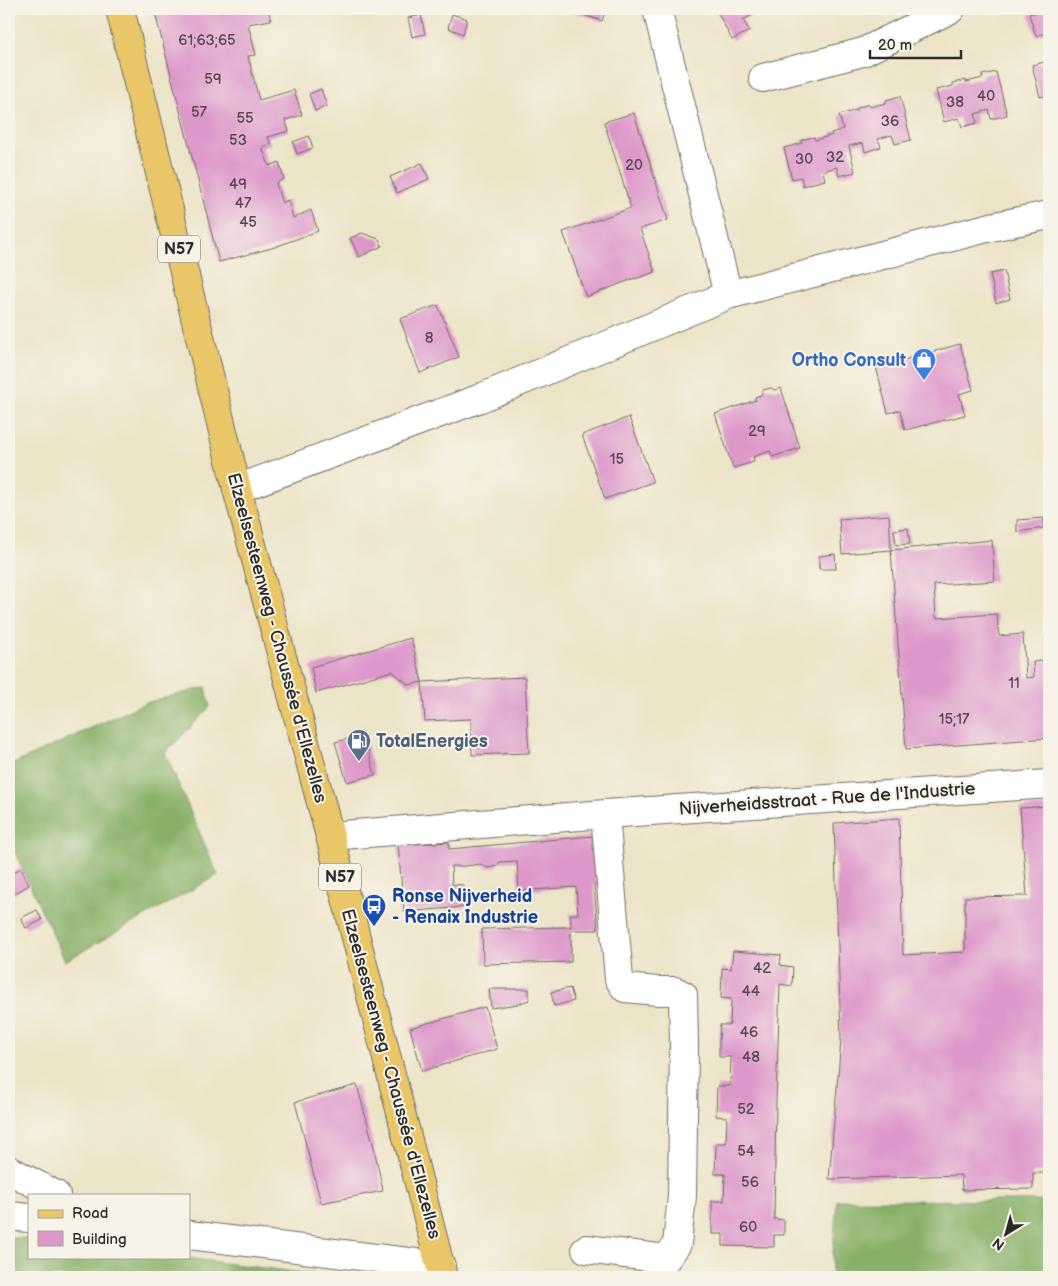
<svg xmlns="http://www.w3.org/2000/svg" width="1058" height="1286" font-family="'Balsamiq Sans',sans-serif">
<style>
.forest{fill:#88b067;stroke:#5a6e49}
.building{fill:#dd98ca}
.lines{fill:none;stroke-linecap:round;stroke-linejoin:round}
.minor-casing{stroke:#6f6c62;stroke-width:30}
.major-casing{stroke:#6f6c62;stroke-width:30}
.minor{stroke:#fff;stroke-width:28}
.major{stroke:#e9c769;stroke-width:28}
.labels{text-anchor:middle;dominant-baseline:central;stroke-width:4;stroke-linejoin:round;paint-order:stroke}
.number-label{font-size:15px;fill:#584653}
.shield{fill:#f7f3e8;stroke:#686764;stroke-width:1}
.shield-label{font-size:16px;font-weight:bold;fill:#2b2b2b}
.shop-label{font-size:18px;font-weight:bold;fill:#366cbe;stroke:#f7f3e8;text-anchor:end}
.street-label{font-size:18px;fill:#2b2b2b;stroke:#f7f3e8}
.service-label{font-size:18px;font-weight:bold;fill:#4e5e75;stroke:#f7f3e8;text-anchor:start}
.transit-label{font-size:18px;font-weight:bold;fill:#164399;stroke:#f7f3e8;text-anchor:start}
</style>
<rect width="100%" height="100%" fill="#f7f3e8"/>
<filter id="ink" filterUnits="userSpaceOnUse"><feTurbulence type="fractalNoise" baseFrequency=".02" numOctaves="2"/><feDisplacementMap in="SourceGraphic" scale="10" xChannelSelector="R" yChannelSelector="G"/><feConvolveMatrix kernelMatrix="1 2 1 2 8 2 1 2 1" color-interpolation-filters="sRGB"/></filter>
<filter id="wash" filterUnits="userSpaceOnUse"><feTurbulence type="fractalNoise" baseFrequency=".0096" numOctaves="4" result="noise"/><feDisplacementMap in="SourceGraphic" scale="20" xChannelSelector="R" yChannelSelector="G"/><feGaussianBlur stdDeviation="1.12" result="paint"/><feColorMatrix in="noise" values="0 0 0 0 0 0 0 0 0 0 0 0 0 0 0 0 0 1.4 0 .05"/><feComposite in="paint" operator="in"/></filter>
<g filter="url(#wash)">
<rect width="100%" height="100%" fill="#ece4c7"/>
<path class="forest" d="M206,687L210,707L165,753L218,875L65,961L9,840V766L145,703Z
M837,1200L1049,1201V1277H831Z
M9,1237L29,1239V1257H178L335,1277L9,1276Z"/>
<g id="blocks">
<path class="building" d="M154,9H217L218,12L230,9H268L271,20L248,24L256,55L248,56L259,100L294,90L302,115L285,120L289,131L268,137L271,144L262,147L269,166L279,162L284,179L276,183L282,203L288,200L293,218L311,210L318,231L272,248L219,262Z
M565,9H606L602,21Z
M716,9H764L743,20L749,31L732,40Z
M1048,9L1049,32L1036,36L1029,14Z
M452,14L467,19L463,34L448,28Z
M421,15L425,34L412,37L408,18Z
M1049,61V95L1040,97L1032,65Z
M996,72L1007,115L991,119L989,110L975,114L977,123L962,127L959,118L944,122L936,90L953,86V83L966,80V82L983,78L982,75Z
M321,89L327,106L315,111L309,94Z
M900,96L911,140L895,144L892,135L878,139L881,147L865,152L863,143L849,146L855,172L839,176L837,167L823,171L825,180L803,186L801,177L792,179L784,148L802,143L801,140L814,137L815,140L832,135L831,133L843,129L839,115L857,110V108L869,104L870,107L886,103V100Z
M634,113L668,220L640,229L655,272L635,279V278L586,297L563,232L631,208L604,122Z
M309,136L313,148L297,154L293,142Z
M422,163L429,179L397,193L390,177Z
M362,233L379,239L382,246L359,257L350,238Z
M1004,271L1010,299L996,303L990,274Z
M438,305L459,357L420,373L400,319Z
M960,344L973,390L959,394L965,415L905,430L900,410L888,413L876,367L935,352V351Z
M771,388L775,390L781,388L800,448L772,457L770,451L753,457L754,462L733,468L715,414L756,400L755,397L761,395L763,390Z
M629,417L653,482L605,499L582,435Z
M889,515L891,550L842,554L839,519Z
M1044,518V528L1017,532V520Z
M908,528L910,544L896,545L894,530Z
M992,540L995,581L934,585L936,618L997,614L999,636L1023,634L1026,678L1034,677L1033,662L1047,660L1045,638L1049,637V738L906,749L891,550Z
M835,554L836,569H819V556Z
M411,638L422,682L409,685L392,671L316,693L311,667Z
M525,677L529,753L472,755L471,719L425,721L422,682Z
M364,735L375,775L347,782L335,742Z
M1049,806V1173H1033V1189L962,1190L961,1175L829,1179L841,1040L834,823L899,818L903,955L965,952V897L1027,896L1020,808Z
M593,836L597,885H594L598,930H571V962L483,964L482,929L571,927L570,914H578L576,887L519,891L517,861L500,862L497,866L488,868L481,864L458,867V866H451L452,884L463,885L469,895V901L464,907L404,912L398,845L449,842V849Z
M21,868L29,885L11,896L9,892V875Z
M37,910L42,920L26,928L21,918Z
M733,951L781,955L780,965L793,967L792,986L780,984L776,1102L774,1219L784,1220V1235H774V1247L723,1246V1234H712V1201H724L725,1174H715L716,1143H726L727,1117L716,1116L717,1086H730L731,1057H719V1040L720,1025H730L731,999L721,998L722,968L731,969Z
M570,988L574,1001L554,1006L551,992Z
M489,989H529V1000L518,1004L491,1008Z
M485,1007L497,1049L422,1071L410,1028Z
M357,1085L373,1143L383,1191L321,1203L295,1102Z"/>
</g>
</g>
<g filter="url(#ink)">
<use href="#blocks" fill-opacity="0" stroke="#6f6c62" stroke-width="1"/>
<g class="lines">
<defs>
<path id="minor" d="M657,9L728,295
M763,78L863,52L951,9
M237,489L478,399L728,295L991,227L1049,215
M330,836L605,814L1049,784
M9,1170L56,1195
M9,1216L29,1218
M189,1235L441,1266
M586,1249L666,1259L677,1244L682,1196L684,1045L683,995L675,991H657L625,988L619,979L605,814"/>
<path id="major" d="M120,9L237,489L330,836L443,1277"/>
</defs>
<use href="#minor" class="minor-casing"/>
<use href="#major" class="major-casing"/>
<use href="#minor" class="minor"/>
<use href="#major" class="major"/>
</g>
</g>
<defs>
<symbol id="shop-pin" viewBox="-11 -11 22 30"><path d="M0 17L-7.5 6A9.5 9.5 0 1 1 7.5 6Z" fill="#3f7fe0" stroke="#f7f3e8"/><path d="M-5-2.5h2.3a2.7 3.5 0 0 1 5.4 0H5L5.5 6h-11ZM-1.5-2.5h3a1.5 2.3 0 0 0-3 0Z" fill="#fff"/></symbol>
<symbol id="fuel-pin" viewBox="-11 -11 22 30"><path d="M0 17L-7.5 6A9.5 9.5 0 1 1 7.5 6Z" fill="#5c6f8a" stroke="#f7f3e8"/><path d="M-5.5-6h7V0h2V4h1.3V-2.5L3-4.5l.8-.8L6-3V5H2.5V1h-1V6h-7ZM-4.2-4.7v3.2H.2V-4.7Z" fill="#fff"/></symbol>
<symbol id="bus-pin" viewBox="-11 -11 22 30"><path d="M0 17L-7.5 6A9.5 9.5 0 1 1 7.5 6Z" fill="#1a4fb4" stroke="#f7f3e8"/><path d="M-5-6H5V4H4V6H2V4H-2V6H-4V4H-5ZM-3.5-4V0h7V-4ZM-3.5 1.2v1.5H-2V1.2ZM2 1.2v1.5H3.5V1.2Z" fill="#fff"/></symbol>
</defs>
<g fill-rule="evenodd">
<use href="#shop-pin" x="910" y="346" width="28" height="38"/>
<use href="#fuel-pin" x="345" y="727" width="28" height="38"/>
<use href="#bus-pin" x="360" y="892" width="28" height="38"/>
</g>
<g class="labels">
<g class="number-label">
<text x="207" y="40">61;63;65</text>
<text x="213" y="79">59</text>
<text x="986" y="96">40</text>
<text x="955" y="102">38</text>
<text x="199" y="112">57</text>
<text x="245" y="118">55</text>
<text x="890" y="121">36</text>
<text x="238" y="140">53</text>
<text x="835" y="157">32</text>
<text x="804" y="159">30</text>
<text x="634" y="165">20</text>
<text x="238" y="184">49</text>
<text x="243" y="203">47</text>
<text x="248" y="222">45</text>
<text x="429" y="338">8</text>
<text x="757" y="431">29</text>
<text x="617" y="459">15</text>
<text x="1014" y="683">11</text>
<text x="954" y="719">15;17</text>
<text x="762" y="968">42</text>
<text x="751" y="991">44</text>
<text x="749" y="1032">46</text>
<text x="751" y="1057">48</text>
<text x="746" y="1109">52</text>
<text x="746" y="1151">54</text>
<text x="750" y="1182">56</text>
<text x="748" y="1227">60</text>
</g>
<g class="shield">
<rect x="158" y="235.5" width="42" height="27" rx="4"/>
<rect x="319" y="863.5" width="42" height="27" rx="4"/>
</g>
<g class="shield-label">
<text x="179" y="249">N57</text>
<text x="340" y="877">N57</text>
</g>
<g class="shop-label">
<text x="906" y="360">Ortho Consult</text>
</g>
<g class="street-label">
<text transform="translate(277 638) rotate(75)">Elzeelsesteenweg - Chaussée d'Ellezelles</text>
<text transform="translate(827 799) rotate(-4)">Nijverheidsstraat - Rue de l'Industrie</text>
<text transform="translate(391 1074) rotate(75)">Elzeelsesteenweg - Chaussée d'Ellezelles</text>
</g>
<g class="service-label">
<text x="376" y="741">TotalEnergies</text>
</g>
<g class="transit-label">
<text x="392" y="896">Ronse Nijverheid<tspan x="392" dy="21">- Renaix Industrie</tspan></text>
</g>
</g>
<rect width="1058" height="1286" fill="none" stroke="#f7f3e8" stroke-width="30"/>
<rect x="28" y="1194" width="162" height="65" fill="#f7f3e8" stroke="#a5a39c"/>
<rect x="38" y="1210" width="25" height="8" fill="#e9c769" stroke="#a5a39c"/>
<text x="72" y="1218" font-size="15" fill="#2b2b2b">Road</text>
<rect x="38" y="1231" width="25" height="15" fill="#dd98ca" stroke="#a5a39c"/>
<text x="72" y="1244" font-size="15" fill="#2b2b2b">Building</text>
<g transform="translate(1006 1234) rotate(217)" stroke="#f7f3e8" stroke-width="4" paint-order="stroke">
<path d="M0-4L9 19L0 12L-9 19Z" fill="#2b2b2b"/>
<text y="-8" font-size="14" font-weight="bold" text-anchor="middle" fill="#2b2b2b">N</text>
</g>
<path d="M870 50v8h91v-8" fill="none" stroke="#2b2b2b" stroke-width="2.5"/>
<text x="878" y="50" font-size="15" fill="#2b2b2b" stroke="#f7f3e8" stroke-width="4" paint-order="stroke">20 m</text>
</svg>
